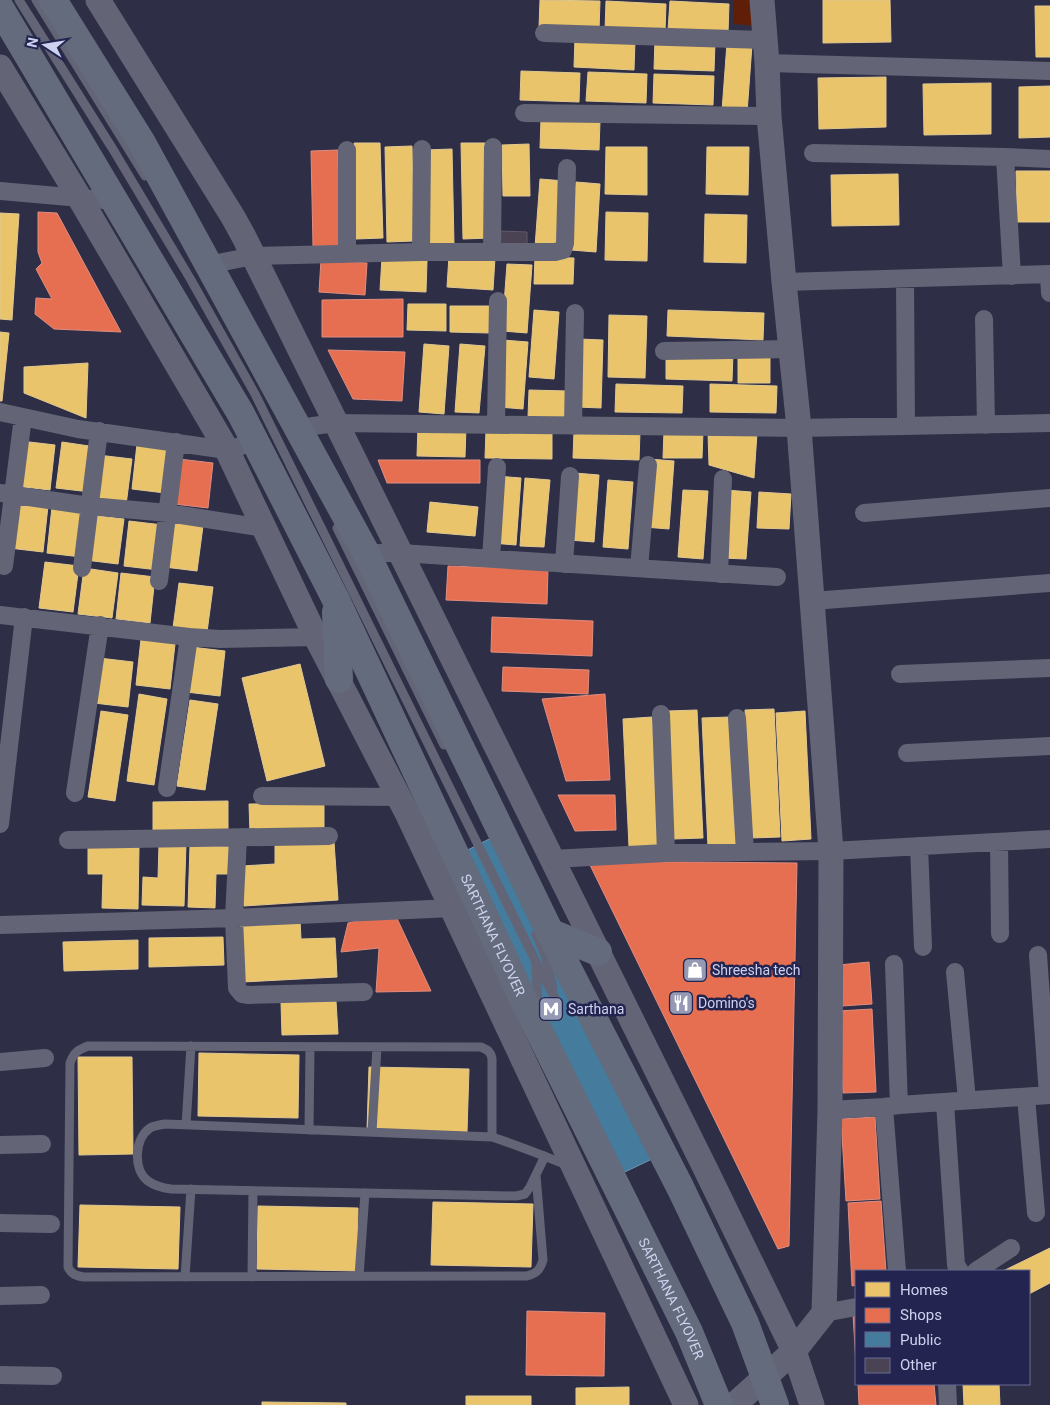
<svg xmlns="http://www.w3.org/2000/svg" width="1050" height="1405" font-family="Roboto,sans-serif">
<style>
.green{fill:#601e09}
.homes{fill:#e9c46a;stroke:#e1c892}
.shops{fill:#e76f51;stroke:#df8d80}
.public{fill:#457b9d;stroke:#6e95b5}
.building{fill:#4a4354;stroke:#63596b}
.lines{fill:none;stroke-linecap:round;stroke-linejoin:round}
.lane{stroke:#636476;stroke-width:9}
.street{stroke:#636476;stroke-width:18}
.secondary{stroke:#636476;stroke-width:25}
.primary{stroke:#636b7c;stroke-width:28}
.labels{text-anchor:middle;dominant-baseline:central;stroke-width:5;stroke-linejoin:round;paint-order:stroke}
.street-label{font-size:14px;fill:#cdd2ee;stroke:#232450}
.poi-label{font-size:14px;fill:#cdd2ee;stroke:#232450;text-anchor:start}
</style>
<rect width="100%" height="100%" fill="#2e2e46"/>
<path class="green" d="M733,0H755L757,26L734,24Z"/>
<path class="homes" d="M540,0L600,1L599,30L539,28Z
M823,0H890L891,42L823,43Z
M606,1L666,4L665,32L605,30Z
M670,1L729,4L728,33L668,30Z
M1035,6H1050V57H1036Z
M575,38L635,41L634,70L574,67Z
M655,40L715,42L714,71L654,69Z
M727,43L752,45L747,113L722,111Z
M521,71L580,73L579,102L520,100Z
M588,72L647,74L646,103L586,101Z
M654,74L714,76L713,105L653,103Z
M886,77V127L819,129L818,78Z
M991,83V134L924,135L923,84Z
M1050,86V137L1019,138V87Z
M541,119L600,121L599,150L540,148Z
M354,143H380L383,238L356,239Z
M461,143H488L490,238L463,239Z
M529,144L530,196H503L502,145Z
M412,146L414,241L387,242L385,147Z
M606,147H647V195L605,194Z
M707,147H749L748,195L706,194Z
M452,149L454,245H428L425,150Z
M1016,171H1050V222H1017Z
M898,174L899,225L832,226L831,175Z
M540,179L565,181L560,249L535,247Z
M576,182L600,184L596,252L571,250Z
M606,212L648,213L647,261L605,260Z
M0,213L19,214L12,320L0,319Z
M705,214L747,215L746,263L704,262Z
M449,256L495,258L493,290L447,287Z
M535,257L574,258L573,284H534Z
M382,258L427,261L426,292L380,290Z
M507,264L532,265L527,333L502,331Z
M408,304H446V331L407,330Z
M450,306H490L489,333L450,332Z
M534,310L559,312L554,379L529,377Z
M668,310L764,313L763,340L667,336Z
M609,315L647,316L645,378L608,377Z
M0,332L9,333L2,401H0Z
M579,339L603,340L601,408L577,407Z
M503,340L528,342L523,409L498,407Z
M424,344L449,346L444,414L419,412Z
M460,344L485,346L479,413L455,412Z
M666,352L733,353L732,381L666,379Z
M738,355H770V383H738Z
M88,363L86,418L24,393V367Z
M616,384L683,386L682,413L615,412Z
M710,384L777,386L776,413L710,412Z
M529,390L568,391L567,418L528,417Z
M418,426L466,427L465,457L417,456Z
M486,430L552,432V459L485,458Z
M574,431L640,432L639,460L573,458Z
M664,431L703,432L702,458H663Z
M708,433H757L754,478L709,465Z
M21,441L55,445L50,490L16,486Z
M62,442L96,447L90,492L56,488Z
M137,444L171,448L165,493L132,489Z
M98,455L132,459L126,505L92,501Z
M649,459L674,461L669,529L644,527Z
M575,473L599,475L594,542L569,540Z
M496,476L521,478L516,545L491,543Z
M525,478L550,480L544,547L520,546Z
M608,480L633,482L628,549L603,547Z
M683,490L708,491L703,559L678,557Z
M726,490L751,492L746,559L721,558Z
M759,492L791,494L789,529L757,528Z
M15,502L48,506L43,552L9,548Z
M430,502L478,507L475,536L427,532Z
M52,507L86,511L81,557L47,553Z
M90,515L124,519L118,564L85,560Z
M129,521L163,525L158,570L124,566Z
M169,522L203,526L197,571L164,567Z
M45,562L79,566L73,612L39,608Z
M84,568L118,573L112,618L78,614Z
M121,573L155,577L150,623L116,619Z
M179,583L213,587L207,632L173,628Z
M141,639L175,644L170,689L136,685Z
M191,647L225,651L220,696L186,692Z
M99,658L133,662L128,707L94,703Z
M300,664L325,766L267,781L242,678Z
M139,694L167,699L154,785L127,781Z
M190,700L218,704L205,790L177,786Z
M774,709L780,837L751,838L745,710Z
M697,710L703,838L674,839L668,711Z
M101,711L128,715L115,801L88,797Z
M805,711L811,839L782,841L776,713Z
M652,717L658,845L629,847L623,719Z
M730,717L736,845L708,847L702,718Z
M228,801V830L153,831V802Z
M324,803V832L250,833L249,804Z
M334,842L338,900L244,906L242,866L275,864V845Z
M159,844H186L184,906L142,905L143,877L158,878Z
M88,845L139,847L138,909L102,908L103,874H88Z
M190,846L232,847L231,874H216L215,908L188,907Z
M300,920L301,939L335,938L337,977L243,982L240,924Z
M223,937L224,965L149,967V938Z
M138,940V969L64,971L63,942Z
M336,1001L338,1034L282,1035L281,1003Z
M199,1053L299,1055L298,1118L198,1116Z
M78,1057H132L133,1154L79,1155Z
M369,1067L469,1069L467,1132L367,1130Z
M433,1202L533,1204L531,1267L431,1265Z
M80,1205L180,1207L178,1269L78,1267Z
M258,1206L358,1208L357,1271L257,1269Z
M1050,1248V1283L1029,1294V1271H1003Z
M963,1384H999L1000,1405H964Z
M629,1387V1405H576V1388Z
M466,1396H531V1405H466Z
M262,1402L346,1403V1405H262Z"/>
<path class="shops" d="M338,150L340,246H313L311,151Z
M38,212L57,213L121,332L54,329L35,314L36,298L52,299L36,269L42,263L38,252Z
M321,260L367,263L365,295L319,292Z
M403,299V337H322V300Z
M328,350L405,352L402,401L353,399Z
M179,459L213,463L208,508L174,504Z
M378,460H480V483H387Z
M448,566L548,569L547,604L446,600Z
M492,617L593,621L592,656L491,652Z
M503,667L589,670L588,694L502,691Z
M605,694L610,780L566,781L542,699Z
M558,795H615L616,830L575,831Z
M588,861L797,863L789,1246L778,1249Z
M394,912L431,991L376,992L379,948L341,952L348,923Z
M869,962L872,1004L842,1006L839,965Z
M872,1009L876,1092L843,1093L838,1011Z
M875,1117L880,1199L846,1201L841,1119Z
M881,1201L886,1271H856V1285L852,1286L848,1203Z
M527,1311L605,1313L604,1376L526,1375Z
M856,1313V1364L853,1314Z
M858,1384H934L936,1405H859Z"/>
<path class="public" d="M495,836L652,1159L608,1180L452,858Z"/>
<path class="building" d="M500,231L527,232V250L500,249Z"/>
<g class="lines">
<path class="lane" d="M19,0L114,151L191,280L255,394L536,962L556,1000
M36,0L145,176
M337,528L444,745
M536,934L545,955L553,988
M536,964L538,1009
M186,1125L191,1046
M309,1130L310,1047
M372,1132L377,1047
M492,1137V1059C491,1052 488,1050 481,1047L88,1046C78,1050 74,1052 70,1063L68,1267C71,1274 76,1276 84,1277L527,1276C537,1273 540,1270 543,1260L536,1175
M545,1156L530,1187L525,1194L516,1196L171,1189C163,1188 155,1186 148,1181C133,1170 134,1139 150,1128C153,1126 160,1125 165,1124L492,1137C517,1145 542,1155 567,1165
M359,1276L365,1193
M185,1277L191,1189
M252,1277L253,1191"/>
<path class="street" d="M544,33L764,40
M767,63L1050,71
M524,113L769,116
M347,150V253
M813,153L1005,157L1050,159
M1005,157L1012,276
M0,191L115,201
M421,252L422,149
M492,252L493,147
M208,265L253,256L421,252H555L563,250L565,243L567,168
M1049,275L1050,293
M905,279L906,426
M784,282L1050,274
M984,319L986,425
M664,351L790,349
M0,412L78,429L227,450L255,442
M496,425L498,301
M573,426L575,313
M298,428L336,423L799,428L1050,423
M0,493L90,506L168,513L264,528
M864,513L1050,498
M366,553H400L777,577
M491,559L497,467
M564,564L570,476
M4,566L23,417
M82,568L99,431
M639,568L648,465
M719,574L723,479
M159,581L176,442
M812,601L1050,583
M0,615L189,637L220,639L316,637
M900,674L1050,668
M661,714L666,853
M737,718L745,852
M907,753L1050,746
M167,788L189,637
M75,793L100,625
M262,796L400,797
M0,824L24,617
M238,838L234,918L237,988L242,994L249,995L364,992
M68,840L329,836
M999,842L1000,934
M919,846L923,947
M552,859L666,853L831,851L1050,839
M0,925L234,918L453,908
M1038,955L1048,1095
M894,964L899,1105
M955,972L967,1100
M0,1062L45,1058
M1026,1097L1036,1213
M945,1103L956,1265L960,1271
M884,1107L897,1271
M830,1110L884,1107L899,1105L1050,1095
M0,1145L42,1144
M0,1223L51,1224
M976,1271L1011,1248
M0,1296L41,1295
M824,1313L856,1307
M0,1375L53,1376
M947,1384L948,1405"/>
<path class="secondary" d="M98,0L233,217L244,237L706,1170L794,1351L812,1405
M0,67L79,197L227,450L316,637L407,813L686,1405
M734,1405L794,1351L824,1313L830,1110L831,851L799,428L784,282L769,116L767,63L762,0"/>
<g class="primary">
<path d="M53,0L142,143L366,553L566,965L680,1187L745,1323L775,1405"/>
<path id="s1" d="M0,8L241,414L335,598L524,1001L689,1332L719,1405"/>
<path d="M336,612L339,679"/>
<path d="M549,932L598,952"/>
</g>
</g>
<defs>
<symbol id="shop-square" viewBox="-11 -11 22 22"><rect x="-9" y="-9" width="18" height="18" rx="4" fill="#9599b3" stroke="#232450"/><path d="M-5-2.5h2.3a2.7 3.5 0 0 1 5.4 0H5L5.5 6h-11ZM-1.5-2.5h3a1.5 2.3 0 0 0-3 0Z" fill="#fff"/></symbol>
<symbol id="restaurant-square" viewBox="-11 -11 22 22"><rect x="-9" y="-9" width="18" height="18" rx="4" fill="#9599b3" stroke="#232450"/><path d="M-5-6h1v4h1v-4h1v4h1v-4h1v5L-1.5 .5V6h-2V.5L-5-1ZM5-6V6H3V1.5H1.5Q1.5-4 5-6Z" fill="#fff"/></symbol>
<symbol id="metro-square" viewBox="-11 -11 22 22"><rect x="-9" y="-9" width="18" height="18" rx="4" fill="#9599b3" stroke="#232450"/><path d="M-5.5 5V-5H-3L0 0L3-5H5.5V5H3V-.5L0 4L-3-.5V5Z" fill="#fff"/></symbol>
</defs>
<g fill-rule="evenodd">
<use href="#shop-square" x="681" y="956" width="28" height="28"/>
<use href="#restaurant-square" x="667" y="989" width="28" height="28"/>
<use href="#metro-square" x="537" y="995" width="28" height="28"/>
</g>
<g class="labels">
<g class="street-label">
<text stroke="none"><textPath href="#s1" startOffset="1051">SARTHANA FLYOVER</textPath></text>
<text stroke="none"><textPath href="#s1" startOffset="1456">SARTHANA FLYOVER</textPath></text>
</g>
<g class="poi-label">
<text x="712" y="970">Shreesha tech</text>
<text x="698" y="1003">Domino's</text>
<text x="568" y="1009">Sarthana</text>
</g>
</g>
<rect x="855" y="1270" width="175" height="115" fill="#232450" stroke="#676a8f"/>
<rect x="865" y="1282" width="25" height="15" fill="#e9c46a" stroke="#676a8f"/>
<text x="900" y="1295" font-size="15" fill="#cdd2ee">Homes</text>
<rect x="865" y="1308" width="25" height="15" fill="#e76f51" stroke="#676a8f"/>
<text x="900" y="1320" font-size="15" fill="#cdd2ee">Shops</text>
<rect x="865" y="1332" width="25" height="15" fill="#457b9d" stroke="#676a8f"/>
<text x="900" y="1345" font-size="15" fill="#cdd2ee">Public</text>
<rect x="865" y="1358" width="25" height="15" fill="#4a4354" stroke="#676a8f"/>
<text x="900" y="1370" font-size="15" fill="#cdd2ee">Other</text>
<g transform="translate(45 45) rotate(282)" stroke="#232450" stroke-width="4" paint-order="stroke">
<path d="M0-4L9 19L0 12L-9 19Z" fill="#cdd2ee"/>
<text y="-8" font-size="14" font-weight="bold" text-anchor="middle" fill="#cdd2ee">N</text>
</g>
</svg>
